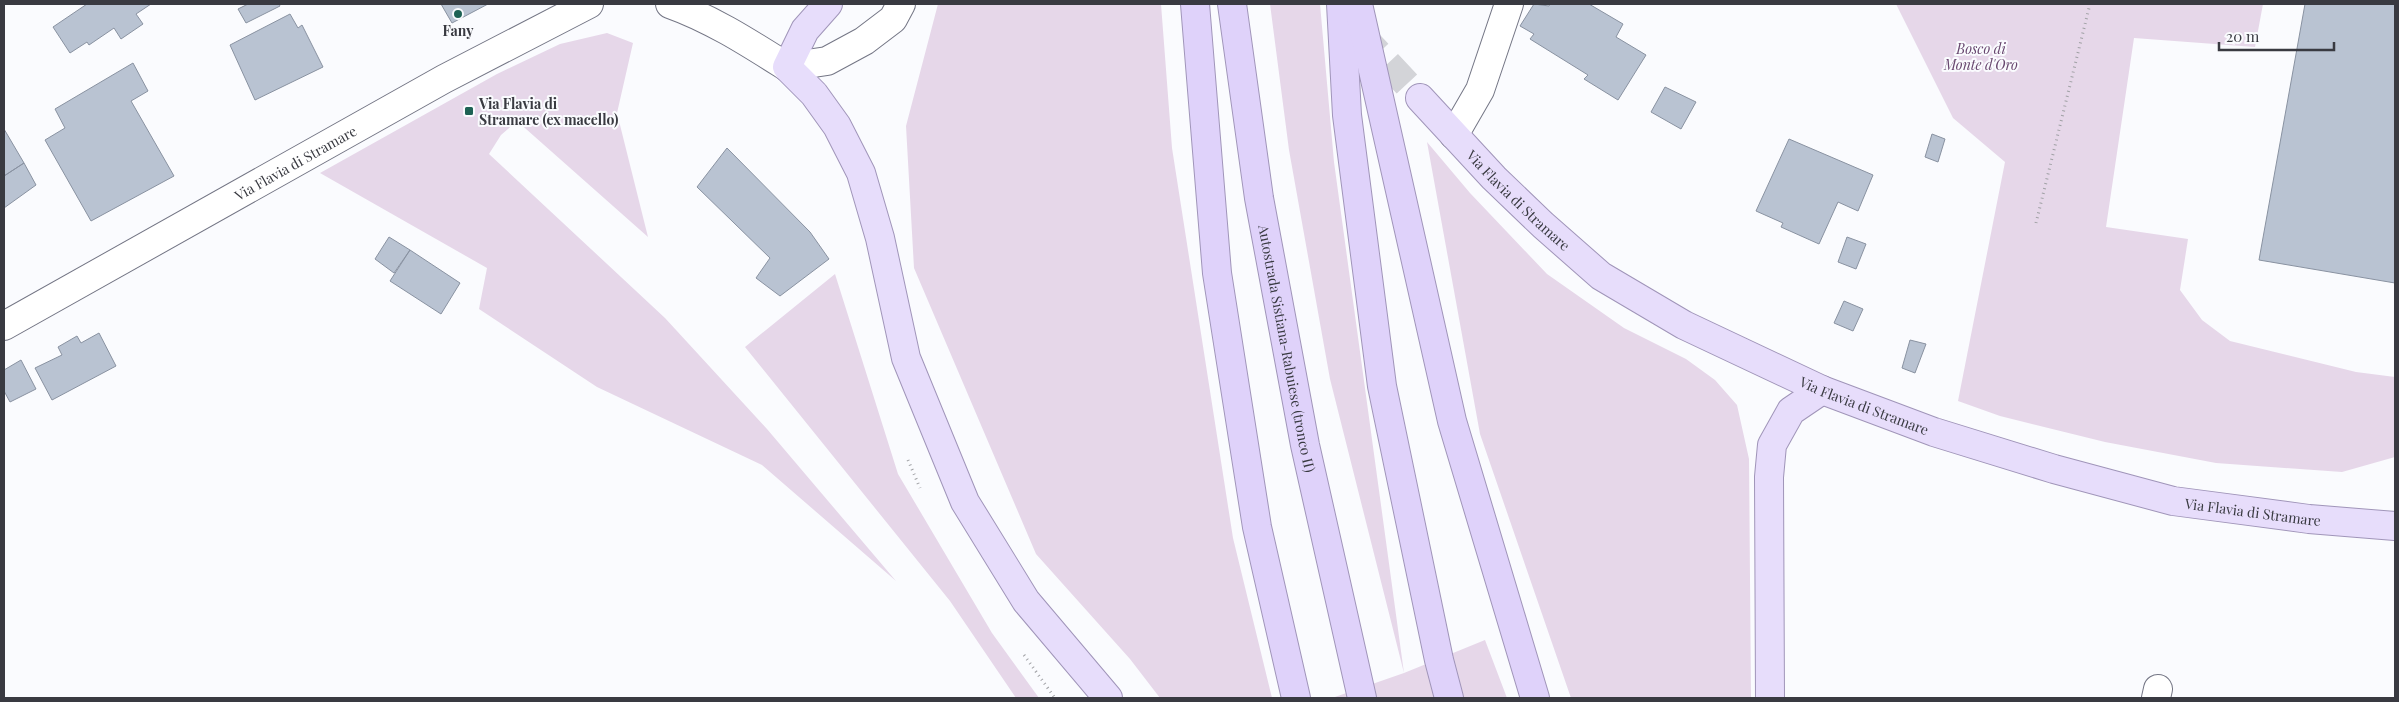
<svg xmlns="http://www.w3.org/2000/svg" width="2399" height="702" font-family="'Playfair Display',serif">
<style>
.green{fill:#e6d7e9}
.building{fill:#b9c3d2;stroke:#8992a1}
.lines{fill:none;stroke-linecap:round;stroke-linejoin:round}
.primary-tunnel{stroke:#d3d4d8;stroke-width:28;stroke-dasharray:28 14;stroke-linecap:butt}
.minor-casing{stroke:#747685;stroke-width:30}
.tertiary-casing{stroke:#747685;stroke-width:30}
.primary-casing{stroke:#a095b9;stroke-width:30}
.trunk-casing{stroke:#a095b9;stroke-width:30}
.path{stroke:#a0a1a5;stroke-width:3;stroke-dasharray:1 4;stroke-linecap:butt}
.minor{stroke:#fff;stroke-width:28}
.tertiary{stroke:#fff;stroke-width:28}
.primary{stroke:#e7ddfb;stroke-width:28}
.trunk{stroke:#dfd2fa;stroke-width:28}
.poi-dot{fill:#1e6254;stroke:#fafbfe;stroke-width:2}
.labels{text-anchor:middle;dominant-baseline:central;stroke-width:4;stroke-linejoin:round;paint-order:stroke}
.poi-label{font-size:14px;font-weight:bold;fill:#393a41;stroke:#fafbfe}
.park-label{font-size:14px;font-style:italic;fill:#67466e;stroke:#fafbfe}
.street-label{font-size:14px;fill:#393a41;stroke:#fafbfe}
</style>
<rect width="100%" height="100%" fill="#fafbfe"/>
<path class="green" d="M938,4H1161L1172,148L1233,538L1272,698H1160L1130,659L1036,554L914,268L906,126Z
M1270,4H1320L1334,162L1404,673L1485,640L1507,698H1332L1404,673L1330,379L1289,150Z
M1896,4H2263L2255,47L2134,38L2106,227L2188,239L2180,290L2202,320L2230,341L2356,372L2395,377V457L2342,472L2216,463L2105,442L2000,416L1958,401L2005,162L1953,118Z
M607,33L633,43L617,113L648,237L517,121L501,135L489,154L665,318L767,429L896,581L762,465L597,387L479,309L487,268L320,173L497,74L560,44Z
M1427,142L1470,193L1547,274L1624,328L1686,359L1715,380L1737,405L1749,459L1751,698H1571L1480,434Z
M835,274L898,474L992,633L1039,698H1016L950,601L745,347Z"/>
<path class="building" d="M87,4H151L136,14L143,24L121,39L114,28L89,45L87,42L70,53L53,27Z
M248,4H279L280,6L246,23L238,9Z
M441,4H488L452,23Z
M1534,4L1549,6L1550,4H1589L1623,24L1616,37L1646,55L1618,100L1584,79L1588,75L1530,39L1534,34L1520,26Z
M2305,4H2395V283L2259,260Z
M290,14L298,28L302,25L323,67L255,100L230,45Z
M133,63L148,91L131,101L174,176L91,221L45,140L65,128L55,109Z
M1665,87L1696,102L1681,129L1651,112Z
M4,129L24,163L4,176Z
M1932,134L1945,139L1938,162L1925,157Z
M1789,139L1873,175L1858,211L1838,202L1819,244L1781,227L1783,223L1756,211Z
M727,148L810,232L829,259L780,296L756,278L770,258L697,187Z
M24,163L36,185L4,208V176Z
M389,237L410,250L394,273L375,259Z
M1847,237L1866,244L1856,269L1838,262Z
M410,250L460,283L441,314L390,281Z
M1844,301L1863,309L1853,331L1834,323Z
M99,333L116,366L52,400L35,368L62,355L58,347L77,336L81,343Z
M1910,340L1926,344L1915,373L1902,368Z
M21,360L36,389L10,402L4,391V370Z"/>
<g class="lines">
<path class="primary-tunnel" d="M1359,33L1420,98"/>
<defs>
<path id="minor" d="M1454,135L1480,90L1509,4
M2156,698L2158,689"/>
<g id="tertiary">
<path d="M670,4C712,19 749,43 787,67L827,61L864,41L893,19L901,4"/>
<path id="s1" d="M4,326L444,79L589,4"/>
</g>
<g id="primary">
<path d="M828,4L805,30L787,67L814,94L837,126L861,173L880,238L906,358L965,502L1026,601L1108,698"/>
<path id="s2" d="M1420,98L1494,178L1543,225L1601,276L1684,325L1822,390L1934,432L2054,469L2173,501L2309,519L2395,526"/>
<path d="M1770,698L1769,477L1772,445L1791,411L1822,390"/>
</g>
<g id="trunk">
<path d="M1195,4L1217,273L1257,527L1296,698"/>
<path id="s3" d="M1232,4L1259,198L1305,445L1362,698"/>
<path d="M1341,4L1347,115L1382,386L1439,660L1449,698"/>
<path d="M1358,4L1452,421L1535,698"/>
</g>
</defs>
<use href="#minor" class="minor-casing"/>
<use href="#tertiary" class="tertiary-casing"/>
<use href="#primary" class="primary-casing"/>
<use href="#trunk" class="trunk-casing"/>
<path class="path" d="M2036,223L2090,4
M908,460L920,488
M1024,655L1055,698"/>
<use href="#minor" class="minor"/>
<use href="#tertiary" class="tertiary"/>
<use href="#primary" class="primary"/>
<use href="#trunk" class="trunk"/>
</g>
<g class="poi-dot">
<circle cx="458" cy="14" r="5"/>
<rect x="464" y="106" width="10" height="10" rx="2.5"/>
</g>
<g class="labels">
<g class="poi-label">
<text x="458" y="30">Fany</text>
<text x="479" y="103" text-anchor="start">Via Flavia di<tspan x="479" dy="16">Stramare (ex macello)</tspan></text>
</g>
<g class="park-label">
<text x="1981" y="48">Bosco di<tspan x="1981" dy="16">Monte d'Oro</tspan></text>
</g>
<g class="street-label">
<text stroke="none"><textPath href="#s1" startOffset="334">Via Flavia di Stramare</textPath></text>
<text stroke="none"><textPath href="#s2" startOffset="142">Via Flavia di Stramare</textPath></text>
<text stroke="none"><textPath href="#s3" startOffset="349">Autostrada Sistiana-Rabuiese (tronco II)</textPath></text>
<text stroke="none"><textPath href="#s2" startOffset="548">Via Flavia di Stramare</textPath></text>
<text stroke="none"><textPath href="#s2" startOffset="952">Via Flavia di Stramare</textPath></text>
</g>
</g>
<rect width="2399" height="702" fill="none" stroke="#393a41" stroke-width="10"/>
<path d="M2219 42v8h115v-8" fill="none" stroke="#393a41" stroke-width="2.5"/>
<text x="2226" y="42" font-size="15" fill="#393a41" stroke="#fafbfe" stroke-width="4" paint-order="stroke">20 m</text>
</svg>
